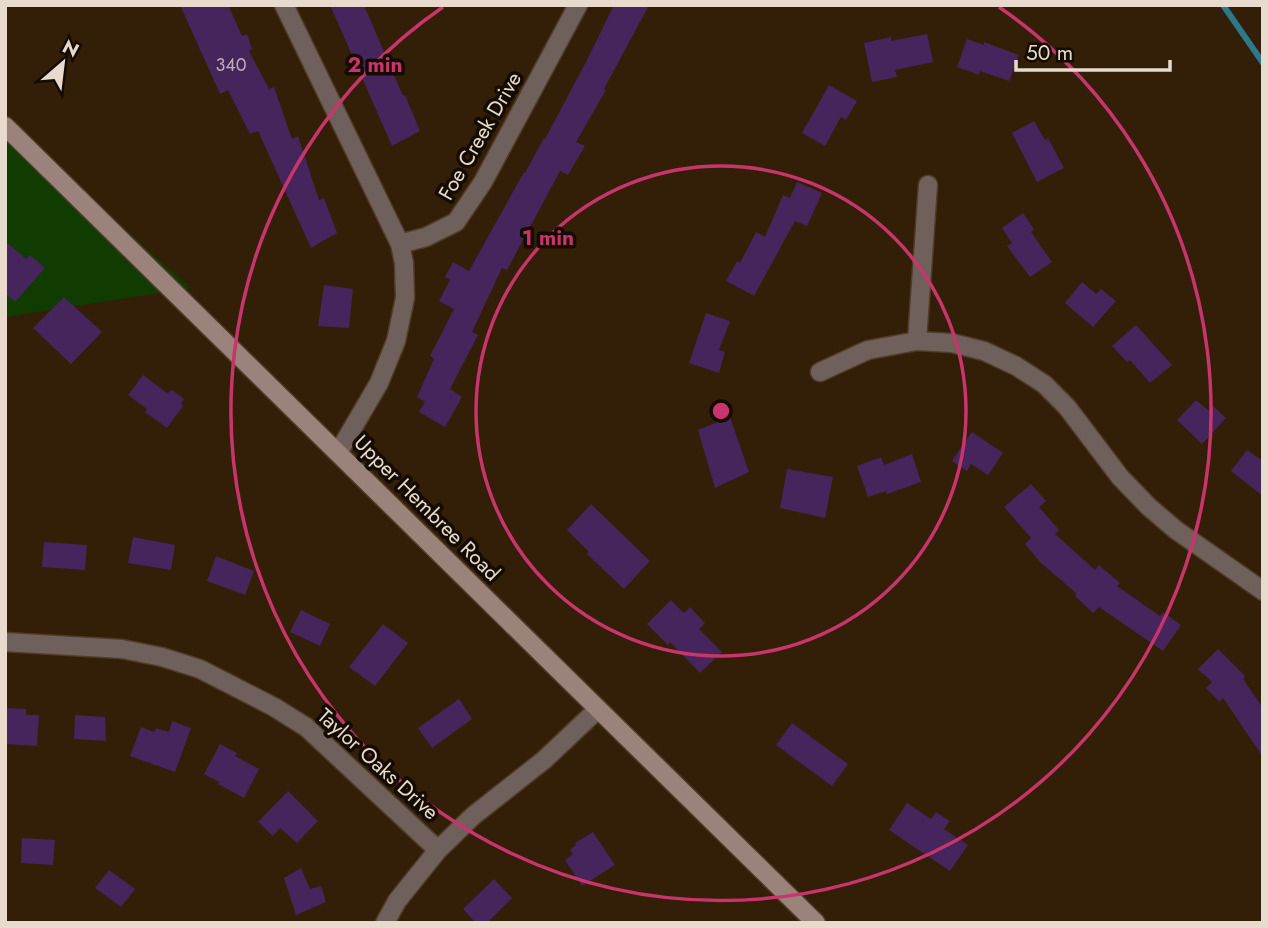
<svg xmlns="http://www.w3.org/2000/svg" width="1268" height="928" font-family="Jost,sans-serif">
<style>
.green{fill:#103b01}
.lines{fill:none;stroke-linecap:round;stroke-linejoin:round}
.stream{stroke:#2d788b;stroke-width:6}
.building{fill:#46255c}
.street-casing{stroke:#503c27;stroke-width:21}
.secondary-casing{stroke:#503c27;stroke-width:21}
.street{stroke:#70605b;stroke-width:18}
.secondary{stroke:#9b827b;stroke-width:18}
.ring{fill:none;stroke:#c8356c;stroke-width:3.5}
.labels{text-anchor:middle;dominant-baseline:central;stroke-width:7;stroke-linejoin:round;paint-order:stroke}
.number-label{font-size:18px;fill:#c0adb0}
.street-label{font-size:21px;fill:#e8dacc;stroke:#140b03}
.centre{fill:#c8356c;stroke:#140b03;stroke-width:3.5}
.ring-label{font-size:21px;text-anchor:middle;font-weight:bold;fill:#c8356c;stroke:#140b03;stroke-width:7;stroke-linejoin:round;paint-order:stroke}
</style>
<rect width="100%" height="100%" fill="#331e07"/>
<path class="green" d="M5,124L191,288L5,317Z"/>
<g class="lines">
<path class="stream" d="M1223,5L1263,63"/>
</g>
<path class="building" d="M180,5H228L242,36L247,34L252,49L249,51L269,89L274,87L292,139L298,136L319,200L324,198L337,233L311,248L258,131L250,134L228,90L220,94Z
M330,5H364L403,96L405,95L420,131L392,146Z
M614,5H649L604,89L606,90L576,142L585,146L568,175L560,171L507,270L502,268L472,332L478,335L450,389L462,397L445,427L419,412L425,402L417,397L434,359L430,356L454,309L439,301L450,280L445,277L453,262L469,271L524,172L525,173L544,138L545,139L587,60Z
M927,34L933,62L895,70L897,77L872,82L864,43L891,37V41Z
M967,39L984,45V42L1019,55L1009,81L980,71L979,75L957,67Z
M829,85L857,101L846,120L841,117L825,146L802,133Z
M1034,121L1045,140L1048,138L1064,168L1037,182L1012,133Z
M797,182L822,193L807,226L795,221L754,296L726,281L737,261L740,263L756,232L765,237L783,195L790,198Z
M1023,213L1034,229L1031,232L1052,262L1030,277L1007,246L1012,243L1002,228Z
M5,241L26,259L30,255L45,268L15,302L5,293Z
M1082,282L1096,294L1101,289L1116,301L1093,327L1065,303Z
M324,285L353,289L349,328L318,326Z
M64,297L102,332L71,364L33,328Z
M706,313L730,321L719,350L725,352L719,373L689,363Z
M1136,325L1172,365L1150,383L1130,360L1127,362L1112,346Z
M143,375L167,393L172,390L184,399L181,403L183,406L167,428L145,412L147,409L128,395Z
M1196,400L1209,411L1213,406L1226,418L1202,444L1177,420Z
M730,417L749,472L715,488L698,430Z
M972,432L1003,453L988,475L971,464L967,471L952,461Z
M1247,450L1263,461V496L1231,471Z
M912,454L921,482L887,494L886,491L868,497L857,466L881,457L884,465Z
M787,469L833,477L825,518L780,508Z
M1031,484L1046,501L1039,507L1059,530L1055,534L1095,570L1099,565L1120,583L1117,586L1160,616L1163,612L1181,625L1163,651L1099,607L1093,613L1075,596L1076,593L1040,562L1025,544L1031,538L1004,507Z
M591,504L650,561L624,589L587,554L589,552L567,530Z
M133,537L175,545L171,570L128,563Z
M44,542L87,545L85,570L42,567Z
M216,556L254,571L245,595L207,581Z
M671,600L684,613L690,607L705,623L699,629L722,652L700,673L670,642L668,645L647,624Z
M301,610L330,624L320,646L290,632Z
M383,624L408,643L375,686L349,667Z
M1218,649L1245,676L1243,679L1263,708V757L1223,698L1220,702L1206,688L1212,682L1198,669Z
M459,699L472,719L432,748L418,728Z
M5,708L26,709V715H39L37,746L5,744Z
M75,715L105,717L106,741L74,739Z
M172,721L191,728L175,772L130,756L141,727L154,732L156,728L169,732Z
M792,723L848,764L832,786L776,745Z
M220,744L237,753L235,756L259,769L244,798L218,784L219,782L204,774Z
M288,791L318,821L297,843L280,828L273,836L258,822Z
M907,803L931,819L936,812L950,821L944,829L968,845L950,871L889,830Z
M593,832L615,865L582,886L565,860L573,854L570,850L576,845L575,843Z
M22,838L55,840L53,865L21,863Z
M301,868L310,889L321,886L326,902L296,915L284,878Z
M109,870L135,889L121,907L95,888Z
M494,879L512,898L487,923H476L463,909Z"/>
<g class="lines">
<defs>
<path id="street" d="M284,5L400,244L404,263L405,298L396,341L379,383L338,453
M400,244L426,237L456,222L483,182L578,5
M917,341L928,185
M820,372L868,350L917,341L952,343L984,351L1016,366L1044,384L1067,407L1120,477L1149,507L1176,530L1263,591
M5,642L122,649L162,657L200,669L274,707L306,727L438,850
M385,923L397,901L438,850L473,816L544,760L598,709"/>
<path id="secondary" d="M5,126L816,923"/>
</defs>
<use href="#street" class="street-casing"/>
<use href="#secondary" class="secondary-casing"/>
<use href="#street" class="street"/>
<use href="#secondary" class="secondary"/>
</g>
<g class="ring">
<circle cx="721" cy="411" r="245"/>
<path d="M999 7A490 490 0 1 1 443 7"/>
</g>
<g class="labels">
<g class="number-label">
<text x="231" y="65">340</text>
</g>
<g class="street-label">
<text transform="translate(480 136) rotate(-60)">Foe Creek Drive</text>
<text transform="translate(427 508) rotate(45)">Upper Hembree Road</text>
<text transform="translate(378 764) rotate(42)">Taylor Oaks Drive</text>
</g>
</g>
<circle cx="721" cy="411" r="10" class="centre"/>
<g class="ring-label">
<text x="375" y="72">2 min</text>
<text x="548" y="245">1 min</text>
</g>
<rect width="1268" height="928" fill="none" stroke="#e8dacc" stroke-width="14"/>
<g transform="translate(63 63) rotate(28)" stroke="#140b03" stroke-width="5" paint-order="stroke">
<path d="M0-5L12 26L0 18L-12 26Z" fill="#e8dacc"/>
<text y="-10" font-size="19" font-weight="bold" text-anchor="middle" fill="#e8dacc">N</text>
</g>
<path d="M1016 60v10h154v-10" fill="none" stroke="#e8dacc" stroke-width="3.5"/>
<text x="1026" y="60" font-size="21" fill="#e8dacc" stroke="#140b03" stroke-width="5" paint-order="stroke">50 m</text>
</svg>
